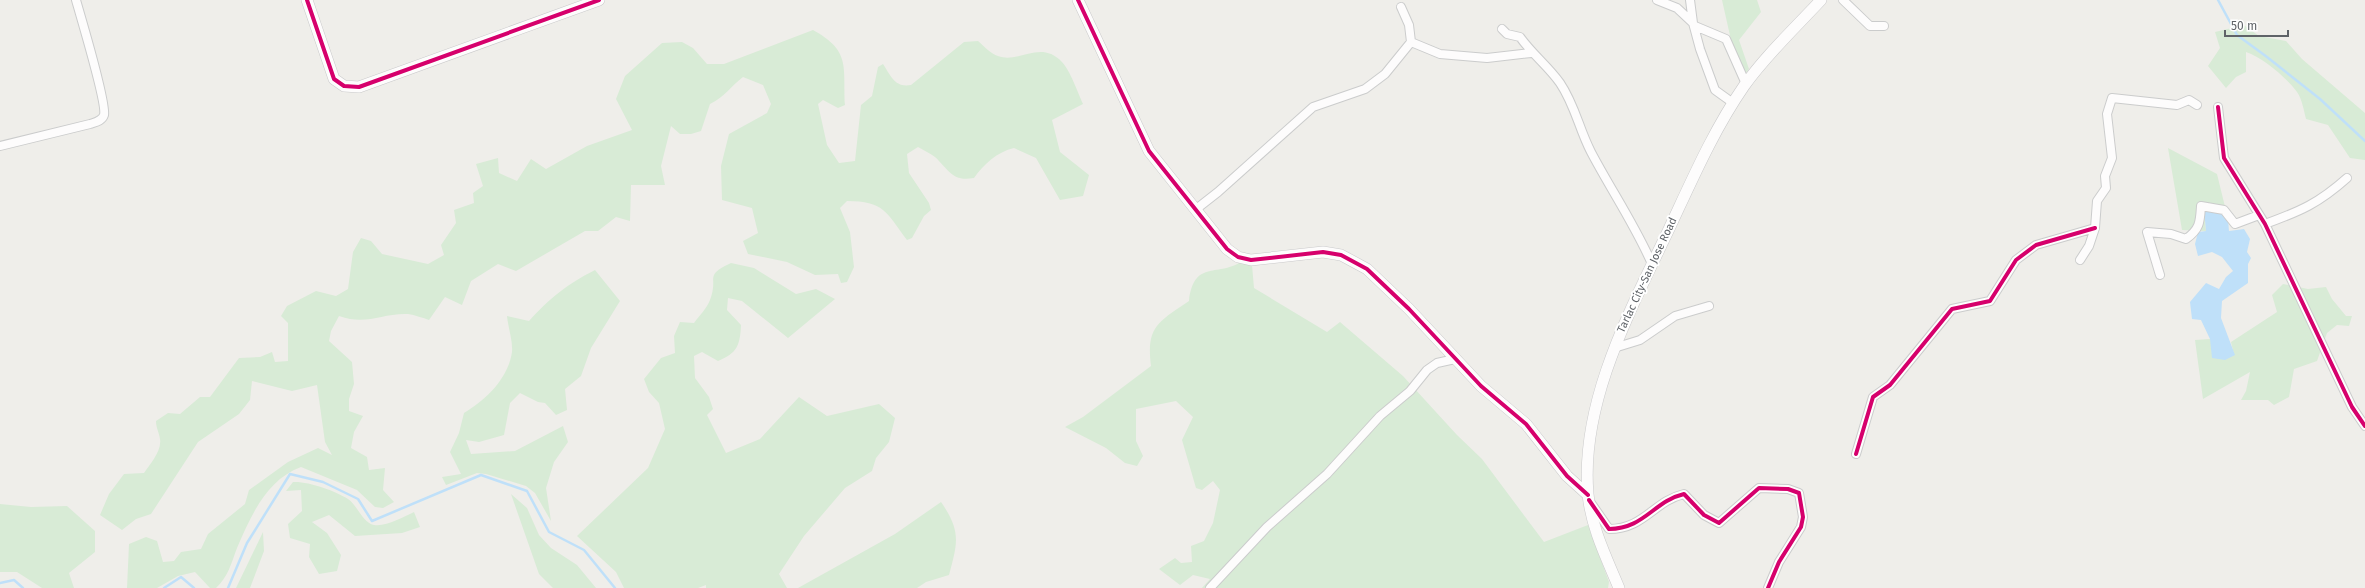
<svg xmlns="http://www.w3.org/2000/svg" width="2365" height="588" font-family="'Fira Sans',sans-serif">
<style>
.green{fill:#d8ebd6}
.water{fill:#bfe0f9}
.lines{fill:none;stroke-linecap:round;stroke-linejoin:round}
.stream{stroke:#bfe0f9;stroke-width:2.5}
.street-casing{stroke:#cbcccc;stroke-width:10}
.secondary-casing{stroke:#cacacb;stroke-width:12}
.street{stroke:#fdfcfc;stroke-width:8}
.secondary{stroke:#fdfcfc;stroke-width:11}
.cycleway-casing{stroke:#fff;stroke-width:6}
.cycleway{stroke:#d6006c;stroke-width:4}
.labels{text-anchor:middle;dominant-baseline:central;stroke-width:4;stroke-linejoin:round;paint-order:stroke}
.street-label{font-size:11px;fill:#5f6368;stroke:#fff}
</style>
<rect width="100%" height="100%" fill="#efeeea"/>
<path class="green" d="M1722,0H1757L1761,12L1739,40L1749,69L1740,80Z
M2244,25L2259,36L2286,41L2302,59L2365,113V160L2350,158L2328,125L2306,119C2304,111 2302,99 2297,92C2286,77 2263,58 2246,52V72L2236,77L2226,88L2208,66L2220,48L2215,32Z
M813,30C851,51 843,66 845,105L838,108L823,100L818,104L827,145L839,163L855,161L861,105L872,96L878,67L883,64C891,76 895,88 911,85L964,42L978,41C984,46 991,54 998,56C1020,64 1040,39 1062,62C1070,70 1078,93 1083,104L1052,120L1060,152L1089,175L1083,196L1060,200L1036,158L1014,148C997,152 984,164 974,178C952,182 949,170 935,157C930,153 923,150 918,147L907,154L909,173L929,203L931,210L924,216L912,238L907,240C886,212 884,201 847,201L840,208L850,232L854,267L847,282L841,283L838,274L815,275L787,262L748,254L743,241L758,233L752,208L722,200L721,166L729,134L767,113L771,104L763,85L743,77C730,87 726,96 710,104L701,131L691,134H680L671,126L661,166L665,185H631L630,221L616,217L598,231H585L516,271L498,264L471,281L462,305L445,297L429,320C423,318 415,315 408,314C381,313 367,326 339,316L331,331L329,341L352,362L354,384L349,399V411L363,416L354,432L351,448L367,457L369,470L385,468L383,490L394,502L383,508L375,507L357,490L301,467C266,480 251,516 237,548C231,564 228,577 216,588H210L195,572L178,576L157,588H127L129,544L146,537L157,541L163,562L174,561L181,552L201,549L208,534L245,504L249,490L288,462L318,448L332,455L325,442L317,385L292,391L252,381L250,400L239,414L198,442L151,514L136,519L122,530L100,515L109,494L124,474L144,473C150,464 162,451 160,439C159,432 156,428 156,421L168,413L180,414L200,397H210L239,358L260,357L272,352L275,362L288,361V323L281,316L287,306L316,291L336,296L348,289L353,252L361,238L371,241L382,254L428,264L444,255L441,245L456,223L454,210L474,203L473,193L483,186L476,164L498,158L499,173L517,181L531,159L546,169L587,146L632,130L616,99L625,76L662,43L682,42L693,48L707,64H724Z
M2168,148L2217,174L2228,219L2204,209L2206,231L2182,230Z
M1241,262L1252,265L1254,288L1327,332L1340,322L1403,376L1457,435L1482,459L1544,542L1588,525L1609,582L1608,588H1202L1210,579L1193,575L1180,585L1159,569L1175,558L1181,563L1192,562L1191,546L1204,541L1213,523L1220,490L1213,481L1202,490L1196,488L1182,440L1193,417L1176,401L1136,409V441L1143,456L1137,466L1125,463L1106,448L1065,427L1083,417L1151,366C1146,327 1158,322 1189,301C1194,260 1216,277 1241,262Z
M731,263L754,268L796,294L816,289L835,299L788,338L742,301L728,298L727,310L741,325C740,346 737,353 718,361L702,352L694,356L695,378L709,397L713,409L707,415L726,453L760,439L799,397L827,416L879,404L895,418L889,442L876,458L872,471L845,488L804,536L779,574L787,588H706V585L698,588H624L616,572L577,536L648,468L665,429L659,403L649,392L644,379L661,358L675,353L674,336L680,322L694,323C699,316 707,308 710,300C719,277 703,276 731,263Z
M595,270L620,301L591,348L581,376L565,389L567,410L556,415L545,403L538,402L520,393L510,403L504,435L479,442L466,440L471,454L515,451L563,426L568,442L554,462L546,488L551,521L535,493L526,486L486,474L477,473L446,485L442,477L461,474L450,452L459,433L464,413C486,400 508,379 512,352C513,341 508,327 507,316L529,321C550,298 567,284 595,270Z
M2283,284L2308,289L2326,287L2332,299L2346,316H2352L2349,326L2337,325L2327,333L2317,361L2294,369L2289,397L2274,405L2268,400H2241L2246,391L2250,372L2203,399L2195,340L2210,339L2234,355L2231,342L2277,312L2272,295Z
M293,482C308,481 336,491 348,499C357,505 363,523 374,525C386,527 403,517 414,512L420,527L402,533L355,536L329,515L312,522L327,533L341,555L337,571L319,574L309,557L310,544L290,538L288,524L302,511L301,490L286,491Z
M511,494L527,508L539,535L551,548L577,565L596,588H553L539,574Z
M941,502C961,531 958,542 949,575L926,582L917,588H798L895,534Z
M0,504L31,507L67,506L95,531V552L69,573L74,588H42L17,572H0Z
M263,532L264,551L250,588H236Z"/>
<path class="water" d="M2204,209L2217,210L2228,219L2229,231L2244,229L2250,239L2247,252L2251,258L2248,264V283L2222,301L2221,318L2235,355L2225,360L2212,358L2210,339L2201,320L2192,319L2190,302L2206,283L2219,289L2226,277L2233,271L2222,257L2212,252L2198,256L2195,244L2198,232L2206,231Z"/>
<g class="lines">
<path class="stream" d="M2218,0L2237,35L2267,57L2320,99L2365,141
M0,583L14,580L23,588
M164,588L181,577L194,588
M228,588L247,543L290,474L323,482L358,499L372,521L481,475L527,491L549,532L584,550L615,588"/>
<defs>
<path id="street" d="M1657,0L1677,8L1693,23L1700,49L1715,90L1733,103
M1690,0L1693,23
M1843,0L1870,26H1884
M1695,26L1726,39L1746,84
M1502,29L1507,34L1520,37C1532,54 1548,66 1560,83C1575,105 1579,129 1591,152C1611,190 1635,225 1652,264
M1411,42L1440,54L1487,58L1531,53
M2218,107L2224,158L2265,224L2352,407L2365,426
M0,146L90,124C96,122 102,121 104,115C107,103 81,18 76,0
M1195,210L1218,192L1313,107L1365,89L1385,74L1411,42L1409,25L1401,7
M2265,224C2301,211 2319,203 2347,178
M2080,260L2089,246L2095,228L2097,201L2106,188L2105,176L2112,158L2107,114L2112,98L2177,105L2189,100L2197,105
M2160,275L2147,232L2171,234L2186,239C2200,229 2200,222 2201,206L2224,210L2235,224L2259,215
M1614,348L1640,340L1675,316L1709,306
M1856,454L1873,397L1890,385L1952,309L1990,301L2016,260L2036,245L2095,228
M1591,503L1609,529C1644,529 1654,501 1684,494L1704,515L1719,523L1759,488L1788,489L1799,493L1803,517L1801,527L1779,562L1768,588
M1210,588L1267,527L1327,474L1380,416L1410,391L1427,370L1437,363L1455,359"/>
<path id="secondary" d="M307,0L334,79L344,86L359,87L599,0
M1078,0L1149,151L1227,249L1238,257L1251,260L1323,252L1341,255L1367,269L1409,309L1481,386L1526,424L1567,476L1588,495
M1619,588C1607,559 1591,527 1588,494C1580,402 1631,309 1669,229C1692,180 1713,131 1744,86C1766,55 1795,28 1821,0"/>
</defs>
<use href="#street" class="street-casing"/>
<use href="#secondary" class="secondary-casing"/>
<use href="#street" class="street"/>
<use href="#secondary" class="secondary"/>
<defs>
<path id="cycleway" d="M307,0L334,79L344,86L359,87L599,0
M1078,0L1149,151L1227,249L1238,257L1251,260L1323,252L1341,255L1367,269L1409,309L1481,386L1526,424L1567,476L1588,495
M2218,107L2224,158L2265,224L2352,407L2365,426
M1856,454L1873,397L1890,385L1952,309L1990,301L2016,260L2036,245L2095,228
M1589,500L1609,529C1644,529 1654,501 1684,494L1704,515L1719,523L1759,488L1788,489L1799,493L1803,517L1801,527L1779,562L1768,588"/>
</defs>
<use href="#cycleway" class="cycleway-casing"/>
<use href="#cycleway" class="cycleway"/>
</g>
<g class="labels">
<g class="street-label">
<text transform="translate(1647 275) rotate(-65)">Tarlac City-San Jose Road</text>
</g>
</g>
<path d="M2225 30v6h63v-6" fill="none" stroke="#5f6368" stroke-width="2"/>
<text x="2231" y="30" font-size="12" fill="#5f6368" stroke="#ffffff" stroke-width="3" paint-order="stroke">50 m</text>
</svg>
